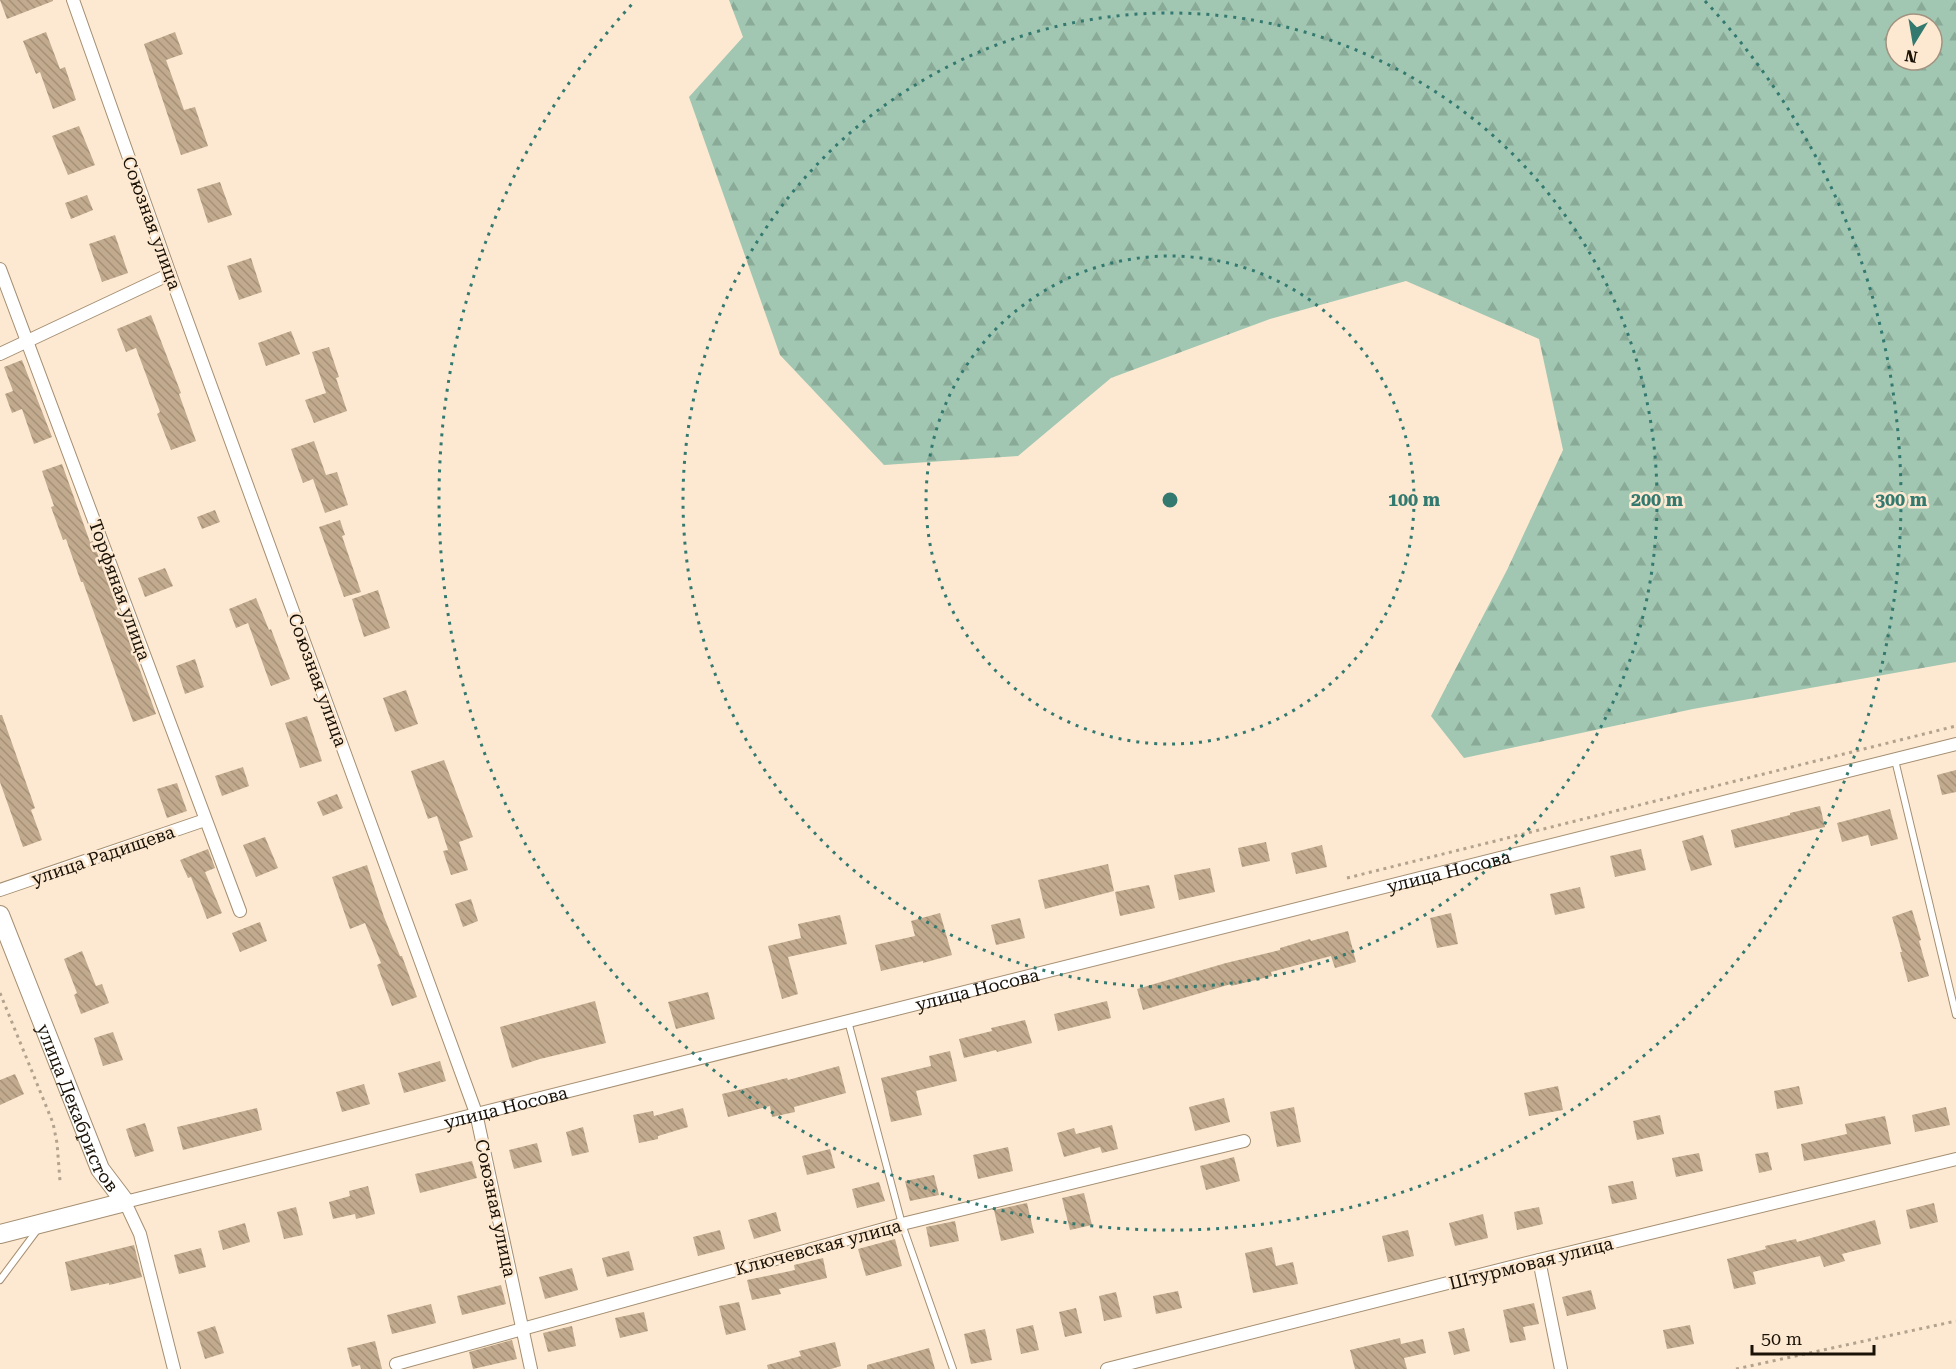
<svg xmlns="http://www.w3.org/2000/svg" width="1956" height="1369" font-family="'Roboto Serif',serif">
<style>
.forest{fill:url(#forest-firs);fill-rule:evenodd}
.building{fill:url(#building-back-hatch)}
.lines{fill:none;stroke-linecap:round;stroke-linejoin:round}
.lane-casing{stroke:#a58f72;stroke-width:8}
.street-casing{stroke:#a58f72;stroke-width:14}
.secondary-casing{stroke:#a58f72;stroke-width:20}
.path{stroke:#b2a28e;stroke-width:3;stroke-dasharray:3 4.5;stroke-linecap:butt}
.lane{stroke:#fff;stroke-width:6}
.street{stroke:#fff;stroke-width:12}
.secondary{stroke:#fff;stroke-width:18}
.ring{fill:none;stroke:#33796f;stroke-width:3;stroke-dasharray:3 6}
.labels{text-anchor:middle;dominant-baseline:central;stroke-width:5;stroke-linejoin:round;paint-order:stroke}
.street-label{font-size:18px;fill:#1a1207;stroke:#fde9d1}
.centre{fill:#33796f;stroke:#fde9d1;stroke-width:3}
.ring-label{font-size:18px;text-anchor:middle;font-weight:bold;fill:#33796f;stroke:#fde9d1;stroke-width:5;stroke-linejoin:round;paint-order:stroke}
</style>
<defs>
<pattern id="forest-firs" width="22" height="20" patternUnits="userSpaceOnUse" patternTransform="scale(1.5)"><rect width="22" height="20" fill="#a1c7b2"/><path d="M5 1l3.5 6h-7zM16 11l3.5 6h-7z" fill="#8aaa98"/></pattern>
<pattern id="building-back-hatch" width="6" height="6" patternUnits="userSpaceOnUse" patternTransform="scale(1.5)"><rect width="6" height="6" fill="#c1aa8d"/><path d="M-1 5l2 2M0 0l6 6M5-1l2 2" fill="none" stroke="#a59178"/></pattern>
</defs>
<rect width="100%" height="100%" fill="#fde9d1"/>
<path class="forest" d="M729,0H1956V662L1693,709L1464,758L1431,716L1507,570L1563,450L1539,339L1406,281L1270,319L1111,378L1018,456L884,465L780,355L689,97L743,37ZM1896,24H1932V60H1896Z"/>
<path class="building" d="M0,0H53V1L7,19Z
M46,32L60,69L65,67L76,100L53,109L40,72L36,74L23,41Z
M175,32L183,54L166,60L184,110L195,107L208,146L181,155L144,44Z
M79,126L95,165L68,175L52,136Z
M220,182L232,215L208,223L197,189Z
M87,195L93,210L71,219L65,203Z
M115,235L128,273L102,282L89,244Z
M251,258L262,292L239,300L227,266Z
M151,315L181,393L179,394L196,441L171,450L157,414L160,412L136,348L126,352L117,329Z
M291,331L300,354L266,366L258,343Z
M329,347L339,377L336,378L347,411L314,423L305,400L326,393L312,352Z
M22,360L52,437L34,444L22,409L12,413L5,394L13,391L4,367Z
M314,441L326,475L337,472L348,505L325,513L313,479L303,483L291,449Z
M62,464L90,542L93,541L156,714L133,722L83,582H81L66,539L63,540L51,507L54,506L42,471Z
M215,510L220,522L202,529L197,517Z
M340,520L345,535L342,536L361,592L344,597L319,527Z
M165,568L173,586L145,597L138,578Z
M378,590L390,628L364,637L352,599Z
M256,598L269,630L271,629L290,679L271,686L248,623L236,628L229,609Z
M195,659L204,687L185,694L176,666Z
M406,690L418,724L395,732L383,698Z
M0,715H2L35,808L31,810L42,840L23,847L0,782Z
M307,716L322,761L300,768L285,723Z
M444,760L473,837L459,842L468,870L451,875L443,851L448,850L437,816L428,819L411,771Z
M243,767L249,786L222,796L215,776Z
M1956,770V792L1942,795L1937,775Z
M177,783L187,811L167,818L157,789Z
M337,794L343,808L323,816L317,802Z
M1820,806L1825,827L1735,848L1731,830L1790,815V813Z
M1890,809L1898,839L1871,846L1868,835L1842,842L1837,823Z
M1703,835L1712,865L1691,871L1682,841Z
M265,837L278,868L256,877L243,845Z
M1266,842L1270,861L1242,867L1238,848Z
M1322,845L1327,867L1296,874L1291,853Z
M208,849L215,868L205,872L222,913L207,919L191,877L188,878L180,860Z
M1641,849L1646,870L1615,877L1610,856Z
M1108,864L1114,891L1045,909L1038,880Z
M367,865L384,917L400,956H402L417,997L392,1006L377,965L381,963L365,923L350,929L332,877Z
M1210,868L1215,892L1179,900L1174,875Z
M1149,885L1155,908L1120,916L1115,892Z
M1580,887L1585,908L1555,915L1550,894Z
M471,899L478,921L463,927L455,904Z
M1912,910L1921,940L1919,941L1929,976L1908,982L1900,952H1902L1892,917Z
M940,913L952,955L923,963V961L881,971L875,945L915,936L911,921Z
M1451,913L1458,944L1437,948L1430,918Z
M840,915L847,944L788,957L798,994L782,999L768,946L801,938L798,924Z
M1020,918L1025,938L996,945L991,925Z
M260,922L267,941L240,952L232,933Z
M1348,931L1356,962L1335,968L1331,956L1271,972L1272,976L1231,986V984L1143,1010L1137,989L1226,963L1280,950V948L1310,939L1311,941Z
M82,951L96,986L102,984L109,1003L81,1014L74,995L77,993L64,959Z
M708,992L715,1019L676,1029L668,1002Z
M595,1001L606,1043L540,1059L512,1068L500,1027Z
M1107,1001L1111,1018L1058,1031L1054,1014Z
M1025,1020L1032,1043L997,1052L996,1050L964,1058L959,1039L992,1031L991,1028Z
M113,1032L123,1060L103,1066L94,1038Z
M950,1051L957,1081L916,1091L922,1115L891,1122L881,1078L931,1066L929,1056Z
M440,1061L446,1081L404,1093L398,1073Z
M839,1066L846,1093L794,1107L795,1112L772,1117L770,1106L728,1117L722,1094L787,1078L788,1080Z
M15,1074L24,1094L0,1105V1080Z
M364,1084L370,1104L342,1112L336,1092Z
M1558,1086L1563,1110L1529,1116L1524,1093Z
M1799,1086L1803,1104L1777,1109L1774,1091Z
M1224,1098L1230,1122L1195,1131L1189,1107Z
M1294,1107L1301,1142L1277,1147L1270,1112Z
M1946,1107L1950,1125L1915,1132L1912,1115Z
M257,1108L262,1130L183,1150L177,1127Z
M683,1108L688,1127L658,1136V1139L639,1143L633,1115L653,1111L654,1116Z
M1660,1115L1664,1134L1637,1140L1633,1121Z
M1885,1116L1891,1144L1804,1161L1801,1144L1847,1134L1845,1124Z
M145,1123L154,1151L135,1157L126,1129Z
M1112,1125L1118,1149L1102,1153L1100,1147L1064,1157L1057,1133L1074,1128L1076,1134Z
M583,1127L589,1152L572,1156L566,1132Z
M537,1143L542,1162L514,1169L509,1150Z
M1008,1147L1013,1171L978,1179L973,1155Z
M830,1149L835,1168L807,1175L802,1156Z
M1768,1152L1772,1170L1759,1173L1755,1154Z
M1699,1153L1703,1171L1676,1177L1672,1158Z
M1234,1157L1240,1181L1206,1190L1200,1166Z
M472,1161L477,1178L420,1193L415,1174Z
M934,1175L939,1195L910,1201L905,1181Z
M1633,1181L1637,1199L1612,1204L1608,1186Z
M879,1182L885,1201L857,1208L852,1189Z
M368,1186L375,1214L356,1219L355,1214L333,1219L329,1202L350,1196L349,1191Z
M1084,1193L1092,1225L1070,1230L1062,1198Z
M1027,1203L1034,1233L1001,1241L994,1210Z
M1934,1203L1938,1222L1910,1229L1906,1210Z
M296,1207L303,1235L284,1239L277,1212Z
M1539,1207L1543,1224L1517,1230L1514,1212Z
M776,1212L781,1231L754,1239L748,1220Z
M1483,1214L1488,1238L1455,1246L1449,1223Z
M1875,1220L1881,1244L1842,1254L1845,1261L1824,1267L1820,1256L1753,1272L1756,1284L1734,1289L1727,1259L1766,1249L1765,1246L1796,1239L1797,1242Z
M955,1221L959,1241L930,1247L926,1227Z
M245,1223L250,1242L223,1250L218,1231Z
M720,1230L725,1249L698,1256L693,1237Z
M1408,1230L1414,1256L1388,1262L1382,1236Z
M895,1239L902,1266L866,1276L858,1249Z
M134,1245L142,1277L109,1285V1283L71,1291L65,1262Z
M1272,1247L1276,1266L1293,1262L1298,1284L1253,1293L1245,1253Z
M201,1248L206,1267L179,1274L174,1255Z
M629,1251L634,1270L607,1277L602,1258Z
M823,1258L827,1278L779,1289L781,1294L752,1300L747,1280L795,1270L794,1265Z
M572,1268L578,1290L545,1299L539,1277Z
M501,1285L506,1304L462,1315L457,1296Z
M1591,1290L1596,1309L1567,1316L1562,1297Z
M1178,1291L1182,1308L1156,1314L1153,1296Z
M1116,1292L1122,1317L1104,1321L1099,1296Z
M739,1302L746,1330L726,1335L719,1306Z
M1534,1303L1539,1324L1523,1327L1526,1340L1510,1343L1503,1310Z
M431,1304L436,1323L392,1334L387,1315Z
M1076,1308L1082,1333L1065,1337L1059,1312Z
M644,1312L648,1331L620,1338L615,1318Z
M1033,1325L1039,1350L1021,1354L1016,1329Z
M1690,1325L1694,1344L1667,1349L1663,1330Z
M215,1326L224,1353L205,1359L197,1332Z
M572,1326L576,1346L548,1352L543,1333Z
M1464,1328L1470,1351L1454,1355L1448,1332Z
M985,1329L992,1360L971,1364L964,1334Z
M1400,1338L1401,1344L1423,1339L1426,1353L1404,1358L1407,1369H1355L1350,1350Z
M512,1340L517,1359L473,1369L469,1352Z
M375,1341L382,1369H361L360,1365L352,1367L347,1348Z
M835,1342L841,1366L831,1369H768L767,1365L801,1356L799,1351Z
M929,1348L935,1369H867V1365Z"/>
<g class="lines">
<defs>
<path id="lane" d="M1895,760L1956,1015
M848,1021L902,1224L953,1369
M0,1280L38,1229"/>
<g id="street">
<path d="M73,0L170,274L476,1113L531,1369"/>
<path d="M0,269L240,911"/>
<path d="M0,354L170,274"/>
<path d="M0,890L205,820"/>
<path d="M1539,1260L1561,1369"/>
<path d="M396,1364L902,1224L1244,1141"/>
<path id="s1" d="M174,1369L140,1234L125,1202L1956,744"/>
<path d="M1107,1369L1539,1260L1956,1159"/>
</g>
<g id="secondary">
<path id="s2" d="M0,915L100,1169L125,1202L0,1234"/>
</g>
</defs>
<use href="#lane" class="lane-casing"/>
<use href="#street" class="street-casing"/>
<use href="#secondary" class="secondary-casing"/>
<path class="path" d="M1347,878L1956,726
M0,993L53,1123L57,1143L60,1181
M1736,1369L1956,1321"/>
<use href="#lane" class="lane"/>
<use href="#street" class="street"/>
<use href="#secondary" class="secondary"/>
</g>
<g class="ring">
<circle cx="1170" cy="500" r="244"/>
<circle cx="1170" cy="500" r="487"/>
<path d="M1705 1A731 731 0 1 1 635 1"/>
</g>
<g class="labels">
<g class="street-label">
<text transform="translate(152 223) rotate(70)">Союзная улица</text>
<text transform="translate(120 590) rotate(70)">Торфяная улица</text>
<text transform="translate(318 680) rotate(70)">Союзная улица</text>
<text transform="translate(103 855) rotate(-19)">улица Радищева</text>
<text stroke="none"><textPath href="#s1" startOffset="1539">улица Носова</textPath></text>
<text stroke="none"><textPath href="#s1" startOffset="1053">улица Носова</textPath></text>
<text stroke="none"><textPath href="#s1" startOffset="567">улица Носова</textPath></text>
<text stroke="none"><textPath href="#s2" startOffset="208">улица Декабристов</textPath></text>
<text transform="translate(496 1208) rotate(78)">Союзная улица</text>
<text transform="translate(818 1247) rotate(-15)">Ключевская улица</text>
<text transform="translate(1531 1263) rotate(-14)">Штурмовая улица</text>
</g>
</g>
<circle cx="1170" cy="500" r="9" class="centre"/>
<g class="ring-label">
<text x="1414" y="506">100 m</text>
<text x="1657" y="506">200 m</text>
<text x="1901" y="506">300 m</text>
</g>
<g transform="translate(1914 42) rotate(191)"><circle r="28" fill="#fde9d1" stroke="#a29380" stroke-width="1.5"/>
<path d="M0-4.5L10 22L0 15L-10 22Z" fill="#33796f"/>
<text y="-9" font-size="16" font-weight="bold" text-anchor="middle" fill="#1a1207">N</text>
</g>
<path d="M1752 1345v9h122v-9" fill="none" stroke="#1a1207" stroke-width="3"/>
<text x="1761" y="1345" font-size="18" fill="#1a1207" stroke="#fde9d1" stroke-width="4.5" paint-order="stroke">50 m</text>
</svg>
